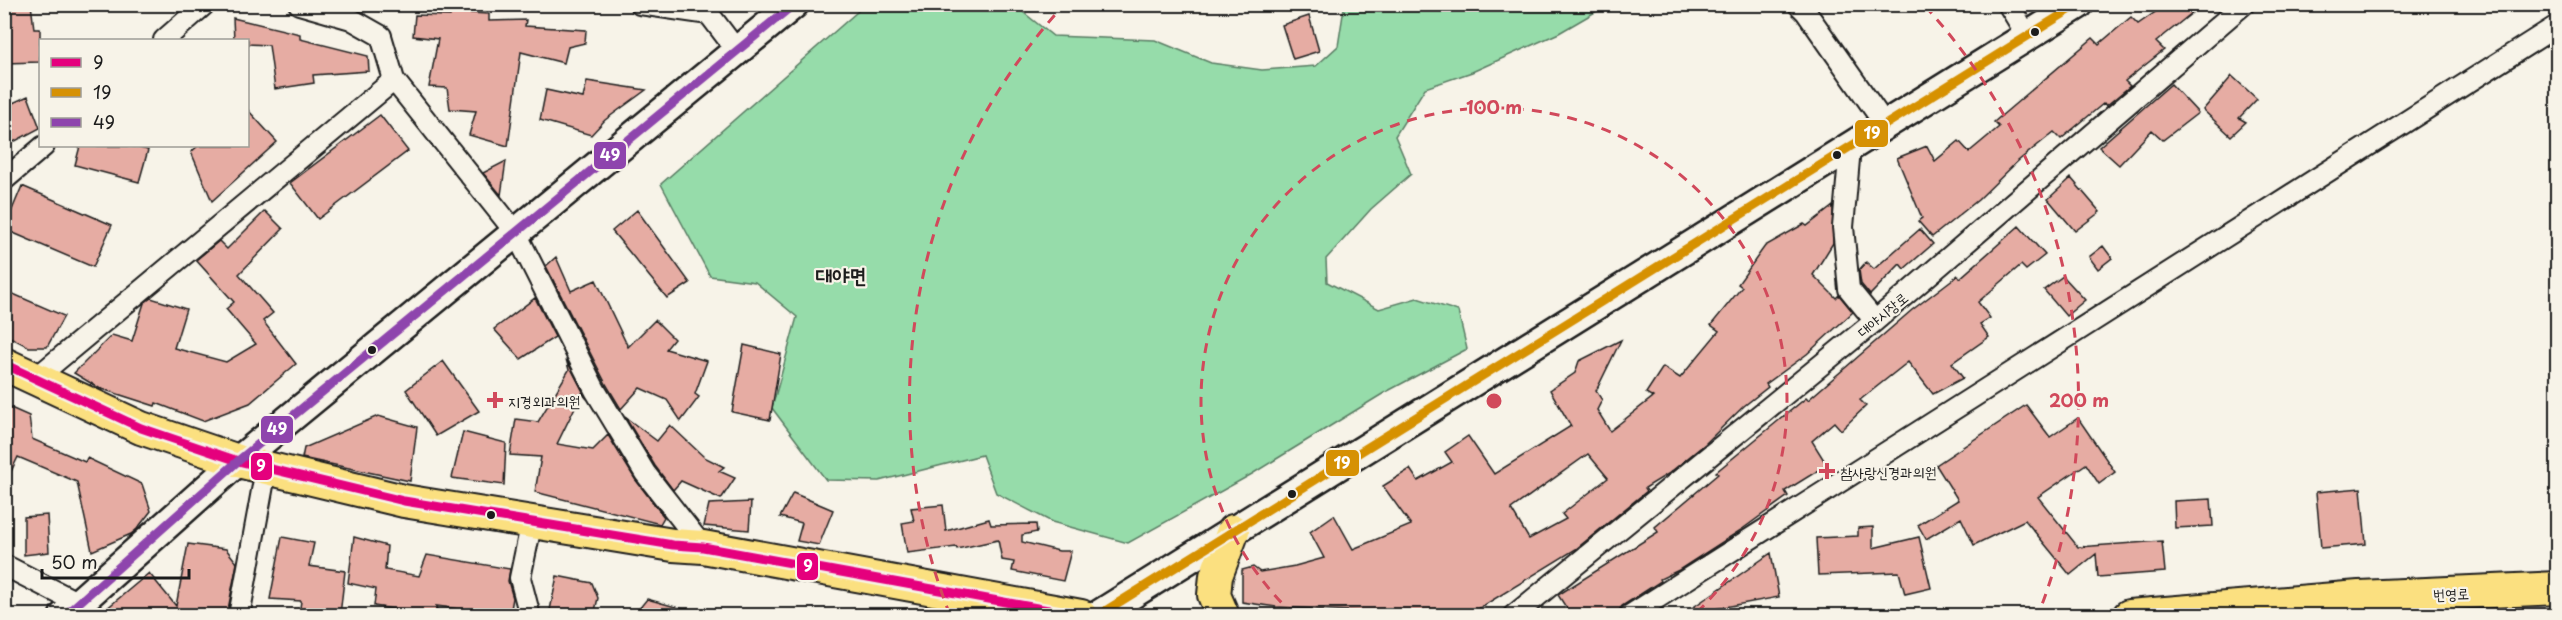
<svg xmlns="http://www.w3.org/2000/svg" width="2562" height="620" font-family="'Playpen Sans','Poor Story',sans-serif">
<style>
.green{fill:#96dcaa;stroke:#597c63;stroke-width:1.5}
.building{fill:#e6aca3;stroke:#1c1c1c;stroke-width:1.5;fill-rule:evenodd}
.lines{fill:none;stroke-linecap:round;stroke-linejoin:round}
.street-casing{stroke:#1c1c1c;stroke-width:24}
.secondary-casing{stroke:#1c1c1c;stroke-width:33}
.primary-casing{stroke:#1c1c1c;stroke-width:36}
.street{stroke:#f7f3e8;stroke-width:20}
.secondary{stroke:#f7f3e8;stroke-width:28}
.primary{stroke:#fbe080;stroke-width:32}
.bus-1-casing{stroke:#f7f3e8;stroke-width:14}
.bus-2-casing{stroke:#f7f3e8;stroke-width:14}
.bus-3-casing{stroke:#f7f3e8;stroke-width:14}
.bus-1{stroke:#e5007d;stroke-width:9}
.bus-2{stroke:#d69104;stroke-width:9}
.bus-3{stroke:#8e44ad;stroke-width:9}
.ring{fill:none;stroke:#d1495b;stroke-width:3;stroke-dasharray:10 8}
.bus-dot{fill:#1c1c1c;stroke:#f7f3e8;stroke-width:2}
.poi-dot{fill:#d1495b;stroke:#f7f3e8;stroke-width:2}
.labels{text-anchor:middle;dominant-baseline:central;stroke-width:4.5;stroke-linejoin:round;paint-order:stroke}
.street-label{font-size:15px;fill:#1c1c1c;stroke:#f7f3e8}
.poi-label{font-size:15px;fill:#1c1c1c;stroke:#f7f3e8;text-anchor:start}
.district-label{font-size:21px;font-weight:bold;fill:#1c1c1c;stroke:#f7f3e8}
.centre{fill:#d1495b;stroke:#f7f3e8;stroke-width:3}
.ring-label{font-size:18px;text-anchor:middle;font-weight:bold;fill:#d1495b;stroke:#f7f3e8;stroke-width:4.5;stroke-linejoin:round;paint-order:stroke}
.line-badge{stroke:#f7f3e8;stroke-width:2}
.badge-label{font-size:16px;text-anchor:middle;font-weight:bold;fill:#fff}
</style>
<rect width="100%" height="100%" fill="#f7f3e8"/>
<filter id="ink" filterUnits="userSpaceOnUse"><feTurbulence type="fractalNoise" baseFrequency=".0167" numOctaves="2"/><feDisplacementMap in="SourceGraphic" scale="12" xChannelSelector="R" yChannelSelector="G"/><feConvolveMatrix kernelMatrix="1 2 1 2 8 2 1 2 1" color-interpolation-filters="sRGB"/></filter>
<g filter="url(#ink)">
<path class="green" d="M1609,4L1559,33L1472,72L1425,88L1395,136L1411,174L1371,209L1326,259L1327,282L1379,309L1417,298L1458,311L1467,349L1384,393L1252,474L1128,543L1052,522L996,493L982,455L879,481L826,480L772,408L797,317L755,282L710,276L661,184L865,5H1014L1053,36L1155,40L1211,63L1262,70L1316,66L1338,46L1344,8L1342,5Z"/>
<path class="building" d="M4,4H31L34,29H40V62L4,63Z
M2167,4H2203L2156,42L2164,50L2125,81L2130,86L2106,106L2104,103L2061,139L2054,132L2018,161L1978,200L1932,237L1918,221L1922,218L1897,158L1927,146L1935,161L1959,141L1969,152L1999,127L1994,122L2093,38L2099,44L2131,17L2138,24Z
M450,12L489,14V21L526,20L525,26L586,30L585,43L568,47L564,63L521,52L508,146L469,135L476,111L450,109L447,88L429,87L438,39L413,36L415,15L450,16Z
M1309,16L1319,51L1293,59L1282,25Z
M233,18L300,34V39L368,56L369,71L313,75L314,83L275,89L269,45L248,44V40H234Z
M2232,76L2257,99L2239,118L2246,122L2231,136L2203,110Z
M587,81L646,90L605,120L591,135L540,120L546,90L583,98Z
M2171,84L2198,113L2163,140L2152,130L2119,165L2099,147Z
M28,96L40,128L4,147V107Z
M248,110L277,142L212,201L191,152L198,146H248Z
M380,115L408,151L318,219L290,183Z
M80,146H131L148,150L139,182L75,165Z
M506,161L501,195L483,173Z
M2071,178L2100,212L2075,231L2048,199Z
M22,186L112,225L93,267L4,229Z
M1833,206V243L1813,275L1836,298L1839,295L1853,312L1807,354L1766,384L1768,387L1744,406L1705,444L1668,474L1645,488L1647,491L1576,549L1478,609L1429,612V613L1373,612L1276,607L1242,602V570L1253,567L1260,572L1295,566L1324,558L1310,532L1334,515L1353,549L1411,525L1383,486L1410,469L1418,481L1452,462L1445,452L1468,436L1494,474L1571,426L1550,390L1575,373L1579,361L1621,340L1596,391L1602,400L1597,410L1610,431L1653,397L1646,393L1663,367L1680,378L1719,331L1711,325L1742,287L1738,284L1765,246L1804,224L1807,226ZM1588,454L1608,478L1562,514L1566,519L1529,539L1511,509Z
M637,210L690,283L667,298L612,231Z
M265,211L283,229L239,274L273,313L263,321L296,364L250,403L203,421L156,403L155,406L99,388L74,373L112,335L132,341L144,303L151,298L186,309L174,348L226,362L256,344L226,309L234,302L196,260L219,241L227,249Z
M2019,226L2045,255L2026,270L2021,265L1978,302L1990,318L1980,324L1989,337L1952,363L1963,378L1933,394L1908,362L1860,400L1866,406L1841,430L1834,422L1812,441L1827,465L1785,491L1788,496L1741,530L1679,570L1660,579L1661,581L1622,606L1616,615H1571L1558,595L1658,532L1655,527L1718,474L1716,472L1806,398L1808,400L1912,310L1958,275L1960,278Z
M1920,229L1933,244L1904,269L1900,264L1870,295L1861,284L1859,270L1866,262L1874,269Z
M2103,246L2112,258L2098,269L2089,257Z
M556,257L571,291L596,280L628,347L655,320L674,339L666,349L707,361L695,394L699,397L681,421L667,400L640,388L621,409L606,384L546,266Z
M2063,276L2085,300L2066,316L2044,290Z
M4,290L64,316L47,347H29L4,334Z
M535,298L555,337L521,359L494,329Z
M744,345L781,354L770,420L732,412Z
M566,359L587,399L582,393L557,444L593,450L608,435L635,479L664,517L660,524L535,492L541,457L510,455L516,419L538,422L569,370Z
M443,361L479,411L436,436L406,390Z
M4,405L29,416L32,439L85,462L87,458L142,484L151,511L137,529L131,534L92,551L77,482L18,457L4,486Z
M2026,405L2050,437L2078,418L2115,472L2099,484L2086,464L2038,497L2078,547L2162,541L2165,572L2098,577L2096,554L2070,575L2025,520L1974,545L1961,518L1926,539L1918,525L1958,500L1936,465Z
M378,416L417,427L410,481L302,458L304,448Z
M625,417L657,441L670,425L704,457L724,467L719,471L735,478L721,499L681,481L673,490L655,466Z
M463,432L506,443L504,485L452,478Z
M2361,488L2366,544L2321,548L2316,492Z
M793,493L833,510L819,545L797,541L802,523L780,517Z
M2211,499L2213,526L2175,528L2174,501Z
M751,502L749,530L704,526L709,504Z
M943,505L946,531L989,519L991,525L1036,524L1037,532L1022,535V542L1059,551H1071L1063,581L1012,571L1014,562L1002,560L998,540L957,549L956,547L907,553L902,523L914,521L911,508Z
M47,515L49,552L24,555V517Z
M1873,527V548L1919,537L1931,588L1905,594L1899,572L1818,575L1816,538L1858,536V528Z
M282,537L314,543L309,566L345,571L340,615H299L301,601L270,599Z
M354,537L387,546L385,570L419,576L427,555L510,569L508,581L513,598L510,615H472L473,611L436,606L438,615H430L374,606L376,589L348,583Z
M188,544L226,549L237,563L227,615H99L149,573L176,606Z
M1771,553L1779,597L1682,615Z
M557,576L592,583L598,598L594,615H549Z
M647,599L690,611V615H634Z"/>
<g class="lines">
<defs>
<path id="street" d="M299,4L351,19L381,36L394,80L516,233L595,390L645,473L703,547
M640,4L709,14L737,51
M1798,4L1806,12L1886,126
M2008,4L2028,37
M164,40L205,4
M1850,148L1843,227L1849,289L1875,321
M4,180L44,146
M36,378L394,80
M4,565L78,603L87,616
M239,616L266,469
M530,616L520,578L532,521
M1513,616L1875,321L2244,4
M1629,616L2558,25"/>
<path id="secondary" d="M64,616L238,461L794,4
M1097,616L2079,4"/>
<path id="primary" d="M4,364L141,428L238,461L404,501L673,545L703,547L1081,616
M1223,616L1214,595L1216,576L1233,531
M2129,616L2359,597L2558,588"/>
</defs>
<use href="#street" class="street-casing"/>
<use href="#secondary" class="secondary-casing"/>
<use href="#primary" class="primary-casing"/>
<use href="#street" class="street"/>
<use href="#secondary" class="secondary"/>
<use href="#primary" class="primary"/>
<defs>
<path id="bus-1" d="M4,364L141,428L238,461L404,501L673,545L703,547L1081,616"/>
<path id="bus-2" d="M1097,616L2079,4"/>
<path id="bus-3" d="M64,616L238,461L794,4"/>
</defs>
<use href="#bus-1" class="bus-1-casing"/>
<use href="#bus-2" class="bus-2-casing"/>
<use href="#bus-3" class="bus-3-casing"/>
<use href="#bus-1" class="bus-1"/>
<use href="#bus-2" class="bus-2"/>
<use href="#bus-3" class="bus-3"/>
</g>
</g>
<g class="ring">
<path d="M1294 615A293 293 0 1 1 1694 615"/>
<path d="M950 615A585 585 0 0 1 1063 6M1925 6A585 585 0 0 1 2038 615"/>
</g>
<g class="bus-dot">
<circle cx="2035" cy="32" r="5"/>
<circle cx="1837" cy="155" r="5"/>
<circle cx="372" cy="350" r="5"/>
<circle cx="1292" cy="494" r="5"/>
<circle cx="491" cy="515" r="5"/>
</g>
<g class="poi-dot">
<path d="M492 391h6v6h6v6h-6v6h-6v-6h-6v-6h6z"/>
<path d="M1824 462h6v6h6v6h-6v6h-6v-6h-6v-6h6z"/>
</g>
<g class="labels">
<g class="street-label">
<text transform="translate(1882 314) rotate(-40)">대야시장로</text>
<text transform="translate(2451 593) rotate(-2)">번영로</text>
</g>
<g class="poi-label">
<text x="508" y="400">지경외과의원</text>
<text x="1840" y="471">참사랑신경과의원</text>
</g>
<g class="district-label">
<text x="841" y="274">대야면</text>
</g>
</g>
<circle cx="1494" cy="401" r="9" class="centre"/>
<g class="ring-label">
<text x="1494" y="114">100 m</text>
<text x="2079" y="407">200 m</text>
</g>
<g class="line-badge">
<rect x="1854" y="119" width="35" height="29" rx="6" fill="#d69104"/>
<rect x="593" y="141" width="34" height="29" rx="6" fill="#8e44ad"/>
<rect x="260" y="415" width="34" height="29" rx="6" fill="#8e44ad"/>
<rect x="1325" y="449" width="35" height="28" rx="6" fill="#d69104"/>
<rect x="250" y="452" width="23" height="29" rx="6" fill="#e5007d"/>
<rect x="796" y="552" width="23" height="29" rx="6" fill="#e5007d"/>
</g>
<g class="badge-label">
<text x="1872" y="139">19</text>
<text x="610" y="161">49</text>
<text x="277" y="435">49</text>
<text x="1342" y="469">19</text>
<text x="261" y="472">9</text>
<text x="808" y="572">9</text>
</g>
<rect width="2562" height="620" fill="none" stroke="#f7f3e8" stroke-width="24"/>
<rect x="12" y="12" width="2538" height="596" fill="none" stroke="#1c1c1c" stroke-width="2" filter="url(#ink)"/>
<rect x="39" y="39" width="210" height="108" fill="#f7f3e8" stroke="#9f9d96" stroke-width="1.5"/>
<rect x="51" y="58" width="30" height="9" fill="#e5007d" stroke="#9f9d96" stroke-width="1.5"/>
<text x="93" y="69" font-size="18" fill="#1c1c1c">9</text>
<rect x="51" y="88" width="30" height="9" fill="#d69104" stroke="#9f9d96" stroke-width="1.5"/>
<text x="93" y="99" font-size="18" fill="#1c1c1c">19</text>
<rect x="51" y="118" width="30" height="9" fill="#8e44ad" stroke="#9f9d96" stroke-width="1.5"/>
<text x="93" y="129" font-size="18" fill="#1c1c1c">49</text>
<path d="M42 569v9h147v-9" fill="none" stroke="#1c1c1c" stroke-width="3"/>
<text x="51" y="569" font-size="18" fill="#1c1c1c" stroke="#f7f3e8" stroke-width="4.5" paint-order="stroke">50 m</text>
</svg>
